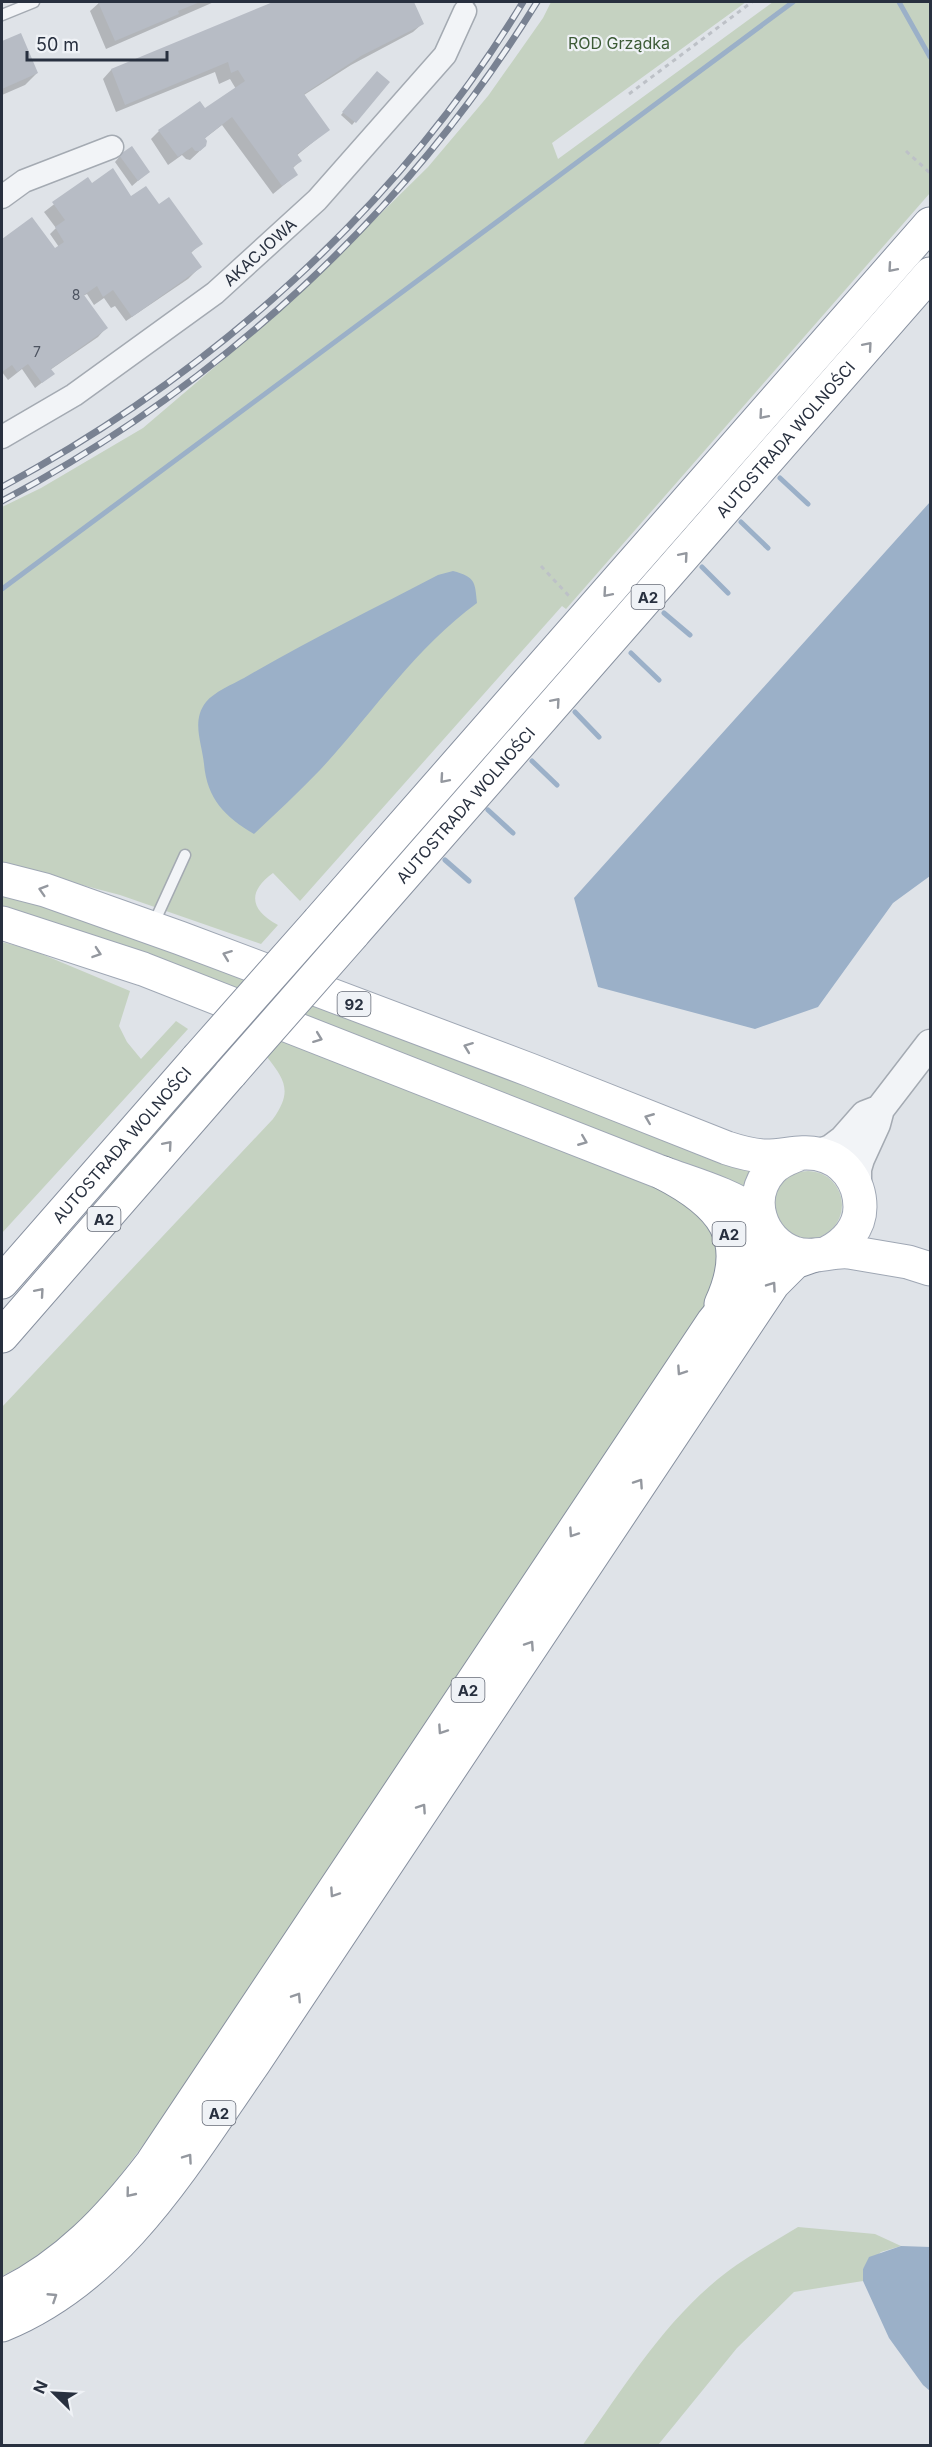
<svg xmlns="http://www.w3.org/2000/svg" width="932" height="2447" font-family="Inter,sans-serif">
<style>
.green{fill:#c5d2c1}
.water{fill:#9bb0c8}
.shadow{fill:#0003}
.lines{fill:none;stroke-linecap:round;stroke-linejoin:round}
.stream{stroke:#9bb0c8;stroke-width:5}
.building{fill:#b7bcc5}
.service-casing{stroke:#a4aab2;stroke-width:13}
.minor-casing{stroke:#a4aab2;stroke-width:25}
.tertiary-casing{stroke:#a4aab2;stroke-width:31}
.primary-casing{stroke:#9fa7b4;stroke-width:35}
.motorway-casing{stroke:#87909f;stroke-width:35}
.path{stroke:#bdc1c7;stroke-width:3;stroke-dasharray:4.5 4.5;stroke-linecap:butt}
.service{stroke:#f2f4f7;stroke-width:10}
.minor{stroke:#f2f4f7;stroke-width:22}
.tertiary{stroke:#f2f4f7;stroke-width:28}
.primary{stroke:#fff;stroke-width:33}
.motorway{stroke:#fff;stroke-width:33}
.rail-casing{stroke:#798292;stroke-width:7}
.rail{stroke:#eff2f6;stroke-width:4.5;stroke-dasharray:14;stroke-linecap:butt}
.motorway-bridge-casing{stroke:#87909f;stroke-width:35;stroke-linecap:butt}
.motorway-bridge{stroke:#fff;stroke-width:33}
.oneway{stroke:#94989f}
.labels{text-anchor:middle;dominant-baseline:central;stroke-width:4.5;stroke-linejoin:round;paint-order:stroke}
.number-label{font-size:14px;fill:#4c5360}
.shield{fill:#eff2f6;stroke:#646a76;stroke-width:1.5}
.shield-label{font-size:15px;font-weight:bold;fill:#28303f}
.park-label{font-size:16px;fill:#3c5b36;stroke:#eff2f6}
.street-label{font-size:16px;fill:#28303f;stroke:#eff2f6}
</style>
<rect width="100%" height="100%" fill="#dfe3e8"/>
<path class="green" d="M551,2H746L552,143L558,159L773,2H930V193L566,609L562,606L300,901L273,873C247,892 250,910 278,925L261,944L120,895L2,864V507L41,488L143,428L292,301L428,167L488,96L543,18Z
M2,886L755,1167L743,1197L2,914Z
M2,942L32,950L130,991L119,1026L127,1042L141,1059L176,1021L188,1029L2,1233Z
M281,1039L652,1184L699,1211L720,1248L713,1291L692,1329L161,2120C115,2184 75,2242 2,2276V1407L273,1119C292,1092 286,1081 267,1057Z
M209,1066L218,1070L113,1190L105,1184Z
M774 1205a34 34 0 1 1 68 0a34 34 0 1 1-68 0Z
M798,2227L875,2234L901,2246L881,2252L863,2269V2281L794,2292L737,2348L658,2445L582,2446C622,2390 659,2330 711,2285C737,2262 769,2245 798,2227Z"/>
<path class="water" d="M930,502V876L893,903L818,1007L755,1029L598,987L574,898Z
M453,571C475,577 475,581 477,603C414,649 372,714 320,770C299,792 276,813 254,834C225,817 207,799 204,764C202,743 191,721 206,702C214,692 233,684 244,678C307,641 373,609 438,575Z
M901,2246L930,2247V2391L923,2385L889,2338L863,2281V2269L869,2257Z"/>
<path class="shadow" d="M100,2H214L106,49L90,11Z
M277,2H417L413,3L422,24L413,32L351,65L304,95L328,130L296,156L300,161L292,169L296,175L273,194L222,125L204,139L205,146L190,160L186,159L182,155L168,165L151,139L159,131L205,111L236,89L230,79L219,84L215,72L116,112L103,79L111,70Z
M20,35L37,73L25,85L2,95V43Z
M377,73L388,82L352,125L341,115Z
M120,156L148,172L132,186L115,162Z
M87,179L92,186L159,206L201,243L190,254L200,267L188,279L126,321L115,306L111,308L104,298L94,305L87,294L83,296L106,328L98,337L50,370L53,374L35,388L22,369L8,380L2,372V241L32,219L54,251L59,247L50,234L56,228L44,212Z"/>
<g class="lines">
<path class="stream" d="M899,2L930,57
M780,478L808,504
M741,522L768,548
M702,567L728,593
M2,589L793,2
M664,613L690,635
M631,653L659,680
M575,712L599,737
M532,761L557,785
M488,810L513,833
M445,860L469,881"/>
</g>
<path class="building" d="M98,2H200L178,11L179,14L115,41Z
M273,2H414L424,24L361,56L304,94L330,130L297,154L302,161L293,167L298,175L282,186L232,117L205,138L207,141L206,146L200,151H195L192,147L178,157L158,130L200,101L205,108L245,81L238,70L231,73L228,62L125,105L111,69Z
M21,33L38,73L2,89V41Z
M377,71L390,82L356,123L342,112Z
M132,146L150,172L138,181L119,155Z
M113,168L131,196L146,186L159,204L169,197L203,244L191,252L202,267L132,317L113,290L103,297L97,286L84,295L108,328L51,369L55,374L42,383L28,364L17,372L12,365L2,372V239L32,217L55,248L64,242L55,227L65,220L52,202L88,177L92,183Z"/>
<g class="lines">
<defs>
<path id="service" d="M2,15L34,2
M153,925L185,855"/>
<g id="minor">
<path d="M2,197L24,181L112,147"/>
<path id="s1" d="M2,437L74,395L215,293L317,200L445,55L465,11"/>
</g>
<path id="tertiary" d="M817,1154L831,1149L843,1140L865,1115L878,1110
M857,1186V1169L860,1159L876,1124L880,1109L930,1044"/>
<path id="primary" d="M2,879L45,890L180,938L530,1070L727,1148C739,1152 751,1155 763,1156C781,1157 801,1150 818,1154C844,1159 860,1182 860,1207C860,1228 845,1244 827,1253
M2,923L143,969L663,1173C696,1185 730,1194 759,1215
M799,1154C789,1158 779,1161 771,1170C746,1198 760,1241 794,1253C812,1260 831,1250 849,1252L908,1262L930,1269"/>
<g id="motorway">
<path d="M319,921L930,224"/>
<path id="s2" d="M353,934L930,274"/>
<path d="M663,1173C721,1203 752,1237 721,1304"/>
<path id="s3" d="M2,1282L197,1059"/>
<path d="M2,1336L231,1073"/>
<path d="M2,2296C65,2266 110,2218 152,2163L713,1322C737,1292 766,1267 762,1226"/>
<path d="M2,2325C120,2277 185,2162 254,2063L773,1284L795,1262L812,1256"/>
</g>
</defs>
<use href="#service" class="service-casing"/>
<use href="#minor" class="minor-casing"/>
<use href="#tertiary" class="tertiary-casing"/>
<use href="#primary" class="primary-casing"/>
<use href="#motorway" class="motorway-casing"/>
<path class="path" d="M629,94L752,2
M906,151L930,173
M541,566L569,596"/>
<use href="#service" class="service"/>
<use href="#minor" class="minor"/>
<use href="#tertiary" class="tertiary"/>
<use href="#primary" class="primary"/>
<use href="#motorway" class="motorway"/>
<defs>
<path id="rail" d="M2,487C212,374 399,207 523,2
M2,501C220,385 407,213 537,2"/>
</defs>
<use href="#rail" class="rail-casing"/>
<use href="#rail" class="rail"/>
<defs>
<path id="motorway-bridge" d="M197,1059L319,921
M231,1073L353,934"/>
</defs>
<use href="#motorway-bridge" class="motorway-bridge-casing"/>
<use href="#motorway-bridge" class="motorway-bridge"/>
</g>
<defs><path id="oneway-chevron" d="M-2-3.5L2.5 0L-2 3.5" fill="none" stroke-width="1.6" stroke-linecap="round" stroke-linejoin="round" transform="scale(1.5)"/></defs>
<g class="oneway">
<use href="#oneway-chevron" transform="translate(892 268) rotate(131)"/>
<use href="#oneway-chevron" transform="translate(868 346) rotate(-49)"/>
<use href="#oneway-chevron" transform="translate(763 415) rotate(131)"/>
<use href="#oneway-chevron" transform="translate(684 556) rotate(-49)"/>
<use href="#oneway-chevron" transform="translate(607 593) rotate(131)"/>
<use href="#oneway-chevron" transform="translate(556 702) rotate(-49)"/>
<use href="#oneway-chevron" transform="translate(444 779) rotate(131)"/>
<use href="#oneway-chevron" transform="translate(43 890) rotate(-163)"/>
<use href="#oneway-chevron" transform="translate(97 953) rotate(19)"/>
<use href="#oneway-chevron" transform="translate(227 955) rotate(-159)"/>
<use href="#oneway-chevron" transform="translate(318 1038) rotate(21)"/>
<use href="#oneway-chevron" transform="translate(468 1047) rotate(-159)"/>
<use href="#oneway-chevron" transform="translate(649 1118) rotate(-158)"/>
<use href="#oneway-chevron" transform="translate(583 1141) rotate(22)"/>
<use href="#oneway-chevron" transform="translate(168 1145) rotate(-49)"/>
<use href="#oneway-chevron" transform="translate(772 1286) rotate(-55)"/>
<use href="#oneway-chevron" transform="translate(40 1292) rotate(-49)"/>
<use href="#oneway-chevron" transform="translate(681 1371) rotate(124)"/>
<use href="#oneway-chevron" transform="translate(639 1483) rotate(-56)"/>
<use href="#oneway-chevron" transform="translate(573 1533) rotate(124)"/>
<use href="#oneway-chevron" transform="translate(530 1645) rotate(-56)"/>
<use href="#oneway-chevron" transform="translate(442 1730) rotate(124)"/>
<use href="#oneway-chevron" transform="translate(422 1808) rotate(-56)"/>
<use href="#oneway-chevron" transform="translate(334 1893) rotate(124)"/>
<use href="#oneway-chevron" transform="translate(297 1997) rotate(-57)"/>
<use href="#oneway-chevron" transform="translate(188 2158) rotate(-55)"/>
<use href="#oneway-chevron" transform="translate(130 2193) rotate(129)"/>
<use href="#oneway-chevron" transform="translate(53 2297) rotate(-33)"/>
</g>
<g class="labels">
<g class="number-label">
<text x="76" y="294">8</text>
<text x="37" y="351">7</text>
</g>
<g class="shield">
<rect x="631.5" y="585" width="33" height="24" rx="4.5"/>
<rect x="337.5" y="992" width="33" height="24" rx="4.5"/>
<rect x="87.5" y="1207" width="33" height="24" rx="4.5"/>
<rect x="712.5" y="1222" width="33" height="24" rx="4.5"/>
<rect x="451.5" y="1678" width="33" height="24" rx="4.5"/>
<rect x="202.5" y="2101" width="33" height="24" rx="4.5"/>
</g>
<g class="shield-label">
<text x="648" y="597">A2</text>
<text x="354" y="1004">92</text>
<text x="104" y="1219">A2</text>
<text x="729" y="1234">A2</text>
<text x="468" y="1690">A2</text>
<text x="219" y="2113">A2</text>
</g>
<g class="park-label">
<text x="619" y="43">ROD Grządka</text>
</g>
<g class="street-label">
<text stroke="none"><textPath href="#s1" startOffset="318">AKACJOWA</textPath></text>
<text stroke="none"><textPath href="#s2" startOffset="657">AUTOSTRADA WOLNOŚCI</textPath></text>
<text stroke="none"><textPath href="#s2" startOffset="171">AUTOSTRADA WOLNOŚCI</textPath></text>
<text stroke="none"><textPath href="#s3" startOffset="182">AUTOSTRADA WOLNOŚCI</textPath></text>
</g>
</g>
<rect width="932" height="2447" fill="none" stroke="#28303f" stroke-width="6"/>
<g transform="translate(54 2393) rotate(294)" stroke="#eff2f6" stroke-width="4.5" paint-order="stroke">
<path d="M0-4.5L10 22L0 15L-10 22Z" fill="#28303f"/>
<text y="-9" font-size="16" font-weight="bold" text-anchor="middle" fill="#28303f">N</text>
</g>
<path d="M27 51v9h140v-9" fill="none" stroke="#28303f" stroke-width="3"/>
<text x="36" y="51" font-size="18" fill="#28303f" stroke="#eff2f6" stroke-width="4.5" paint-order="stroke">50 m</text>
</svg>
